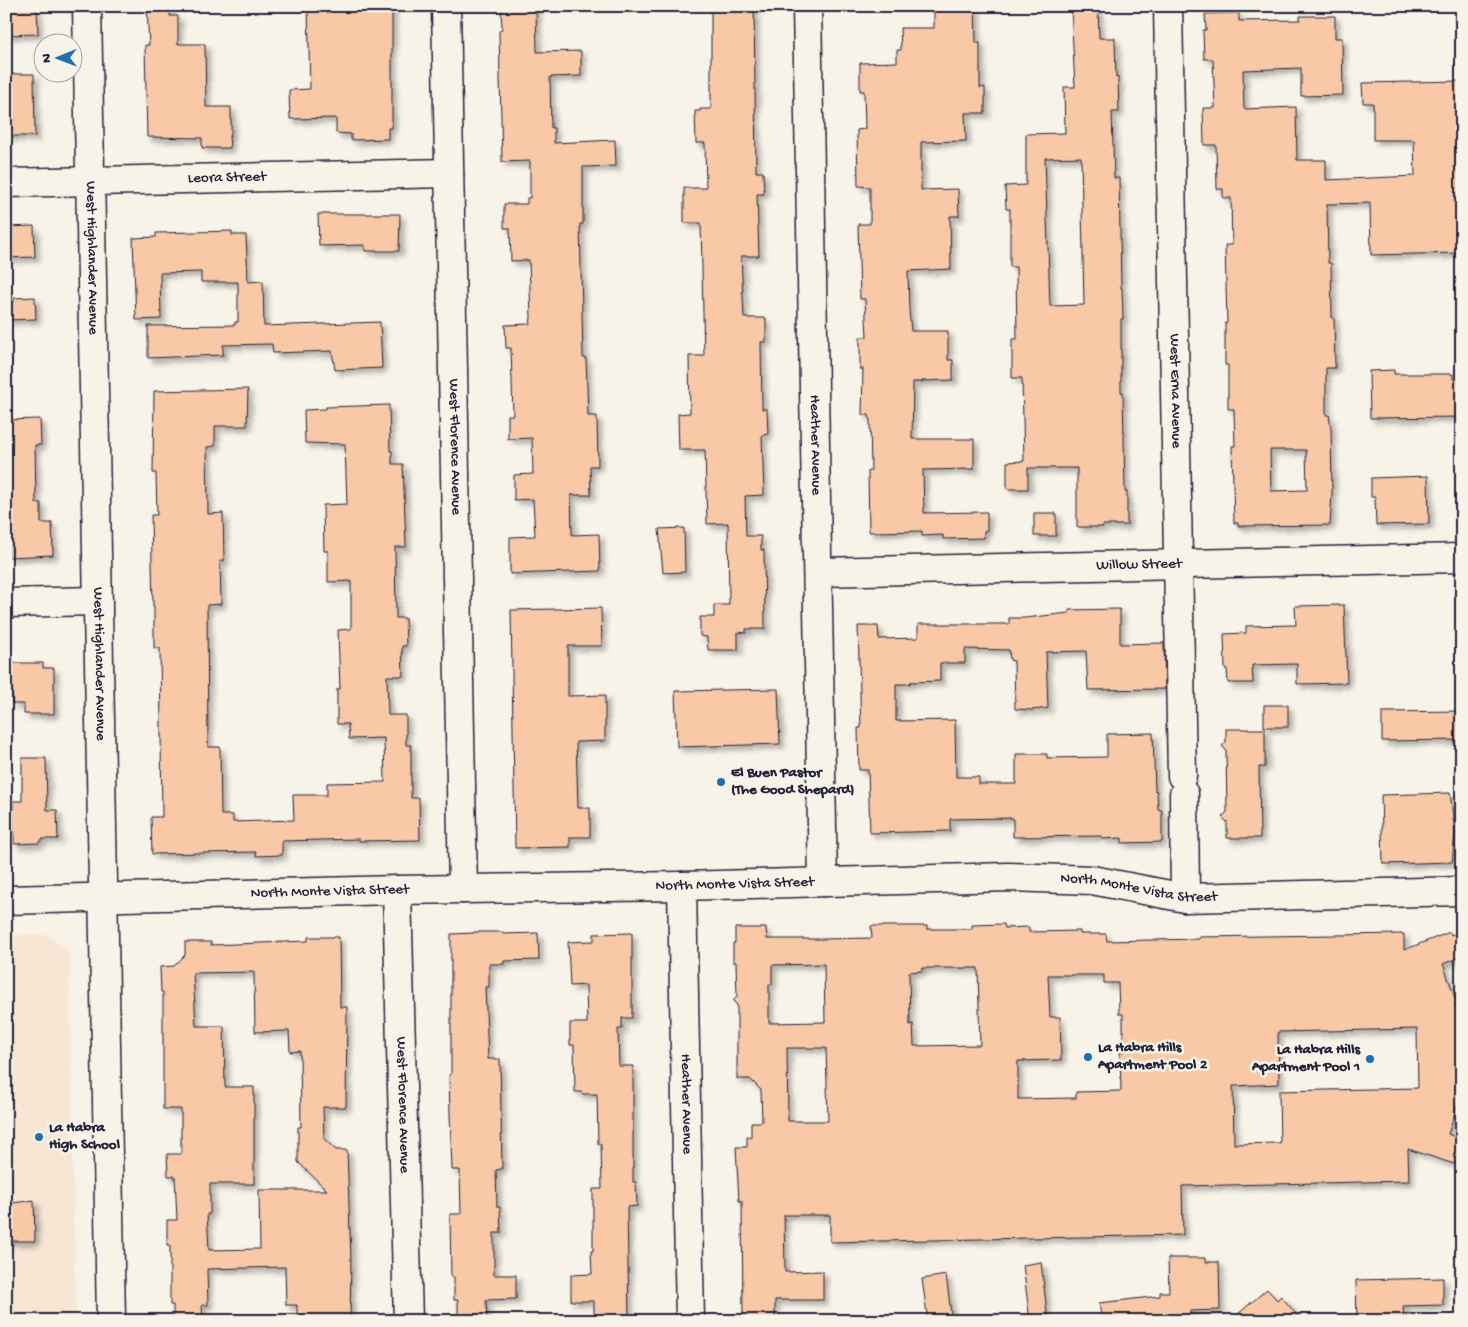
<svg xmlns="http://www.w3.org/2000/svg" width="1468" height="1327" font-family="'Gochi Hand',sans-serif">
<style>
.built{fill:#f7e6d4}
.building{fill:#f8c8a7;stroke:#22223b;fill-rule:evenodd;filter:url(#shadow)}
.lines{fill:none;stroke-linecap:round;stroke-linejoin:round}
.minor-casing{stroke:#22223b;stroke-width:31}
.minor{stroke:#f7f3e8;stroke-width:28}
.poi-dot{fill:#1f6fb2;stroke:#f7f3e8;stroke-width:2}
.labels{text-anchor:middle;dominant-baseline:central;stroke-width:5;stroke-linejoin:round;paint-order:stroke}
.street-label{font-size:15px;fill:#22223b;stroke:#f7f3e8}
.poi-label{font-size:15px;font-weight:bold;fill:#22223b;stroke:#f7f3e8;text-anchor:start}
</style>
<defs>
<filter id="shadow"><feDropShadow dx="4.5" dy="4.5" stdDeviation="2.5" flood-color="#0004"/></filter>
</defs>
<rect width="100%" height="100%" fill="#f7f3e8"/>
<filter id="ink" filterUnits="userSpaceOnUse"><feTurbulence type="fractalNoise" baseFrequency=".02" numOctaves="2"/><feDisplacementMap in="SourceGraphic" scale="10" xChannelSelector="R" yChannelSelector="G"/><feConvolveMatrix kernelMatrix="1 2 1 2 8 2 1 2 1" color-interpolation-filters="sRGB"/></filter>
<g filter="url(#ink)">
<path class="built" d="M6,935H48L69,952L76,1321H6Z"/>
<path class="building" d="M6,6H31V9H37L38,34L6,35Z
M147,6H170V16H178V44H205L206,107H231V136H229L230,148H202V138L147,137L145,45H149Z
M392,6V128H388V139L351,140V134L336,133V118L290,119L289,90L310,89L308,7Z
M501,6H536L537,52L581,51V76L550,77L551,128H554V143L615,140L616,166L583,167V224H580L583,358H586L588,416H597L598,466H590L591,495H571L572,535L599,534L600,571L510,574V537L535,536L533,499L514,500V475L533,474L532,438L508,439V415H513L511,348H506L505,325L530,324L531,317L529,260L511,261L510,228H504V204H527V198H530V161L502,162L499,31L502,29Z
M711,6H754L756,172H763L764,194H757L759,256H741L744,318H766V342H761L762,409H767L768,434L762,435L764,495L745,496L746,536H761V550H764L765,629H746V633L738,632V650H708L707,637L700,636V617H714V605H729L728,523L707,524L705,450H679L678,414L690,413L689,356H704L701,223H684V188H706L705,143H696L695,111H700V109H711Z
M934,6H975L976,43H980V88L985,87V113H965L966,141L921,142V190L958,189L959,216H950L951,269L908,271L909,310L911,331H948V360H953V380L922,381V382H913L912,439H974V469L923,470L924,513L987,512V531H984V538L943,539V535L922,536V531L869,532L868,471H871L870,421L869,415H862L863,369H860V337H867L865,299H860L858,224H870V187L858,186L857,130L865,129L864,91H860V63L897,62V50H901L900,28H934Z
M1071,6H1098L1099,38H1115L1116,78L1118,77L1119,112H1112L1114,178H1119L1121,288H1122L1123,319H1121V392H1123L1125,492H1127V525H1103V527H1077V468H1028V489H1007V462L1024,461L1022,378H1012V339H1017L1016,267H1010V209H1006L1005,186L1026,185V134L1065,133L1064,87H1075ZM1081,157L1084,305L1050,306L1045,158Z
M1239,13V21L1300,20V16H1335V38H1342L1343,95L1301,96V68L1243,70L1244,109L1296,107L1297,160H1326V180L1415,176L1414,140H1373V103H1363L1362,83L1461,81V253L1371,255L1370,203L1327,204L1328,263H1331L1332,318H1334L1335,368H1326V415H1329L1331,430L1332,493L1330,525L1238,526V523H1234L1232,446H1235L1234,409H1228V365H1225V323H1227L1225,245H1232L1231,198H1223V189H1217L1216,145H1204L1203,108H1215L1213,59H1204L1203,30H1206L1205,14ZM1270,450H1306L1307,490L1271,491Z
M6,74H34L35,136H6Z
M318,214H400L399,251H365V245L319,246Z
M34,226L35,257L6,258V227Z
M232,231V235H246L248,282L263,281L264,326L380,322L382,368L335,370L332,351L273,353L272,344L223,345V355L148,358V326L235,325V322H238V282H201V272L160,273L161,319L136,320L133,238L156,237V233Z
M35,297L36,319L6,320V301H14V298Z
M1394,370V374H1453V379H1462V417L1370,418L1369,371Z
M248,389L247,426H215V446L207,447L208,514L223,513L224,561H220L221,604L207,605L208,747H220L221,815H233V822L294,820L293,795H327V783L385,782L384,738L349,739L348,724H337V689H340L338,630L351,629V581L328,582V551H324L323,505L347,504L345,444L305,443L304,410L326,409V407L389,405L390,451H392V464H403L406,547H395L396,618H405L406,646H402L403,676H387L388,715H406V745H411V798H419L420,840L359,841V839L282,841V855L256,856V852L152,854L151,817H162L160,648H154V606H153L151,515H157L156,473H153L154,391Z
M40,419L41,445H35L36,503H41V523H52L53,555L9,557L8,514H10L9,478H6V420Z
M1428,476L1429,524L1376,525L1375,497H1371V478Z
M1034,513H1056V536H1034Z
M684,528L685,572L663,573L659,529Z
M1344,605L1347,683L1297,684V664L1252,665L1253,683H1228L1227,669H1225L1224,634L1246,633V626L1296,625L1295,606Z
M601,608L602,646H568V696L605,695V741L576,742L578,808H590V837H570V847L515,848L511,610Z
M1120,609V644L1164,643L1165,689L1088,690L1086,651L1046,652L1048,708L1032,710L1015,709L1014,661L1010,660L1009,650L965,649V663H940V681L910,682V684H896V721L955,720L956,777H979V784H1016V754H1047V758L1107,757V734L1153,733L1155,791H1157L1158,810H1162V842L1122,843V838L1102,839V836L1013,837V818L950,819V831L870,833L868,770H859L858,728H861L858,626H878L879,639L918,638V624H1009V618H1025L1069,613V610Z
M12,663H43V668H54V714H24V704H12Z
M778,689L780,744L677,747L675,691Z
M1264,705H1288V727H1264Z
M1462,711V740L1382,741V712Z
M1226,729H1265V767H1259L1260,838H1227V822L1222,817L1227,812L1226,750L1222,746L1226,742Z
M22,758H46L47,810H57L58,839H42L39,843L14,844L13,801H22Z
M1450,793L1455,833L1452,862L1383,864L1381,795Z
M1004,924L1005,928L1029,927V932L1080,931V934H1106L1107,941L1199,939V937L1404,934V950L1450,932L1451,935L1462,931V956L1443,964L1457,1003L1455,1004L1462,1023V1026L1457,1028L1458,1069L1462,1070V1091L1448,1134L1462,1140V1163L1456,1160L1454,1164L1408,1149L1409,1181L1182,1186L1183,1235L830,1242V1215H784L785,1272L823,1271V1300H775V1320L743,1321L742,1201H739L736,1147H747V1136L751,1137V1122H762L761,1090L750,1079H737V1005L733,1001L737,997L736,962H733V943H735V928H766L767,939H822L872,938L871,926H927V929H972V925ZM824,964L825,1022L769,1023V984H772V965ZM922,968H978L980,1045L914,1046L913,1024L910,1025L909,972L922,971ZM1048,975H1104V983H1118L1119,1014H1123V1052H1120L1121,1091L1076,1092V1098L1018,1099V1061L1061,1060L1060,1017H1050ZM1417,1029L1418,1088L1279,1091L1280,1143L1234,1144L1233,1086L1279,1084L1278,1032ZM787,1048H826L828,1121H788Z
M474,932H503V934L538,933L539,960L504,961V964H489V987H485L488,1059H500L502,1169L496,1170L497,1207H500L501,1233H494V1275H516V1299L486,1300L487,1321H458V1300H454V1277H451L450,1214H461L460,1170H452L450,1114L449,1075H451V934L474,933Z
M632,933V1018H622V1029H618L619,1066H633V1182H636L637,1206L627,1207L629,1321H594V1301H571V1275L592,1274L591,1251H593V1189H602L601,1144H598L597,1094H583L581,1092H575L574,1045H570V1023H587L586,985L570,986L568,942L594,941V934Z
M308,937H339L340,1007H347L346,1107H323L324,1139L336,1150H347L351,1260L350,1321H297V1305H286L285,1267L207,1269L208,1305H202L203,1321H173V1305H170V1245H167V1220H177L175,1176H168L167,1154H181V1109H163V992H161L160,967L174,966L185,955V942H211V945L308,941ZM254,972L255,1032L289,1031L290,1052L300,1051L301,1127H298V1162L327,1190H259L260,1249L209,1250L207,1214H210V1184H254V1087H225L224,1026H196L193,973Z
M34,1200L35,1241H6V1204Z
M1168,1258H1205V1262H1219L1220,1310L1190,1311V1321H1102L1099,1303L1160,1296V1292H1169Z
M1041,1262L1048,1321H1030L1023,1265Z
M946,1275L952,1321H928L922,1279Z
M1443,1278V1305L1403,1306L1404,1321H1357L1356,1280Z
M1267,1289L1277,1300L1281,1296L1302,1321H1230Z"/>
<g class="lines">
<defs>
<g id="minor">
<path id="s1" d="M87,6L111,1321"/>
<path id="s2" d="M446,6L463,889"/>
<path id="s3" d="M807,6L823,882"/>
<path id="s4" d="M1168,6L1182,776"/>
<path id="s5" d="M6,183L449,173"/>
<path id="s6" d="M818,572L1462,558"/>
<path d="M6,603L98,601"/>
<path d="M1184,794L1185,898"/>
<path id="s7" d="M682,886L690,1321"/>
<path id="s8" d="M397,890L408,1321"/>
<path id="s9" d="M6,900L397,890L682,886L1008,877L1092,880L1185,898L1462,891"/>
</g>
</defs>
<use href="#minor" class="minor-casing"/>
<use href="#minor" class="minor"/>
</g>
</g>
<g class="poi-dot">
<circle cx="721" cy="782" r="5"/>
<circle cx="1088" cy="1057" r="5"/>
<circle cx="1370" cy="1059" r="5"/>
<circle cx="39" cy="1137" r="5"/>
</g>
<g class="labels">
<g class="street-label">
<text stroke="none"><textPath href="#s5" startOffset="221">Leora Street</textPath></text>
<text stroke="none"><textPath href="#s1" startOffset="252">West Highlander Avenue</textPath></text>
<text stroke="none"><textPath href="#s4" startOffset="385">West Erna Avenue</textPath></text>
<text stroke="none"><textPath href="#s3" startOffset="439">Heather Avenue</textPath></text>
<text stroke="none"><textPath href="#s2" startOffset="441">West Florence Avenue</textPath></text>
<text stroke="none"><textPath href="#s6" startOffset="321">Willow Street</textPath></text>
<text stroke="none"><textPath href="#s1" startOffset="658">West Highlander Avenue</textPath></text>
<text stroke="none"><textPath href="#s9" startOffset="729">North Monte Vista Street</textPath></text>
<text stroke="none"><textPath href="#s9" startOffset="1134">North Monte Vista Street</textPath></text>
<text stroke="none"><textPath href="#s9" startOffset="324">North Monte Vista Street</textPath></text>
<text stroke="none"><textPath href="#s7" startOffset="218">Heather Avenue</textPath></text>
<text stroke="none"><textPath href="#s8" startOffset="215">West Florence Avenue</textPath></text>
</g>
<g class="poi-label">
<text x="731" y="773">El Buen Pastor<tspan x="731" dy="17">(The Good Shepard)</tspan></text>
<text x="1098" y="1048">La Habra Hills<tspan x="1098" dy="17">Apartment Pool 2</tspan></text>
<text x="1360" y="1050" text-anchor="end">La Habra Hills<tspan x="1360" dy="17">Apartment Pool 1</tspan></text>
<text x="49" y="1128">La Habra<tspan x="49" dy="17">High School</tspan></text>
</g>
</g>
<rect width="1468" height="1327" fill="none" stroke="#f7f3e8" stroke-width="25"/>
<rect x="12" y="12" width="1443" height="1302" fill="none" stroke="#22223b" stroke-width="2" filter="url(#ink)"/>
<g transform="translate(58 58) rotate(269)"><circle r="24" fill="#f7f3e8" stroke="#a29fa3"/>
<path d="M0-4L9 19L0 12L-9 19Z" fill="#1f6fb2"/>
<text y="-8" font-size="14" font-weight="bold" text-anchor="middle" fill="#22223b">N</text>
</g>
</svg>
